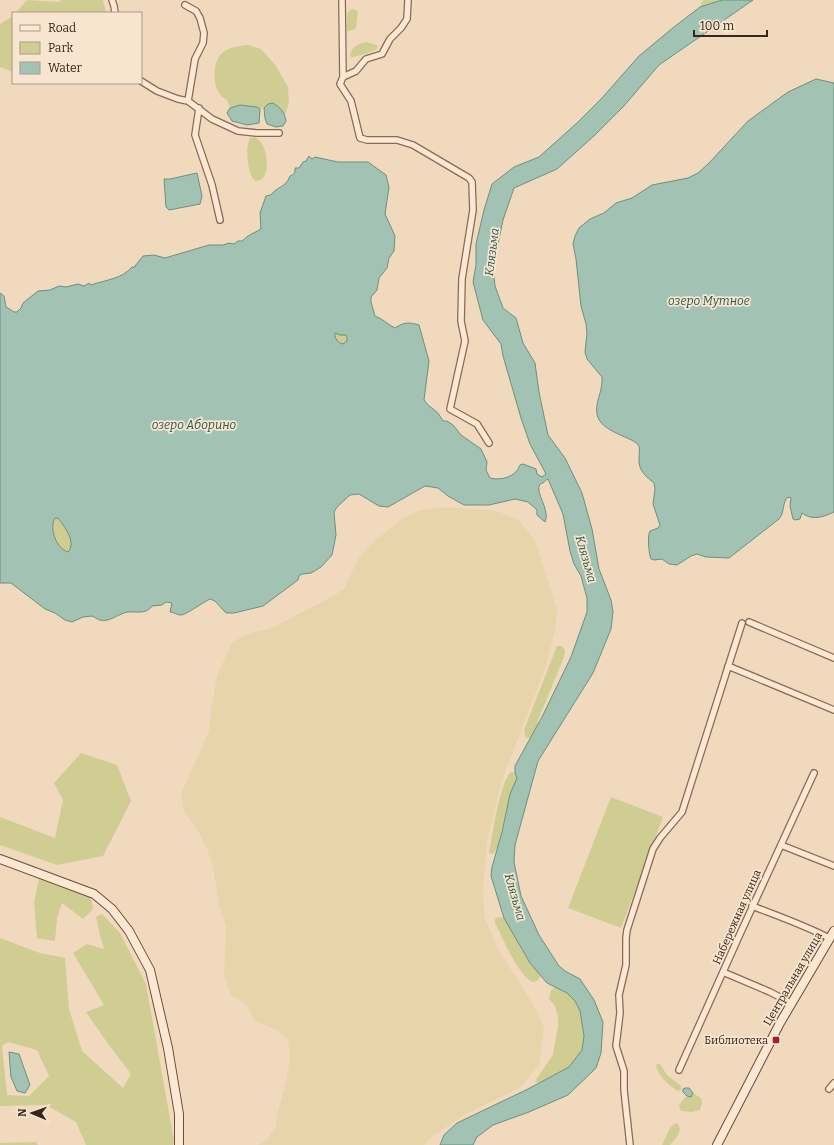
<svg xmlns="http://www.w3.org/2000/svg" width="834" height="1145" font-family="Bitter,serif">
<style>
.farmland{fill:#e7d4ab}
.green{fill:#d0cd92;fill-rule:evenodd}
.water{fill:#a2c2b3;stroke:#699180;fill-rule:evenodd}
.lines{fill:none;stroke-linecap:round;stroke-linejoin:round}
.minor-casing{stroke:#8b6956;stroke-width:8}
.secondary-casing{stroke:#6d4a39;stroke-width:10}
.minor{stroke:#fbe8d2;stroke-width:5.5}
.secondary{stroke:#fbe8d2;stroke-width:8}
.poi-dot{fill:#9f2137;stroke:#f8e5cf;stroke-width:1.5}
.labels{text-anchor:middle;dominant-baseline:central;stroke-width:3.5;stroke-linejoin:round;paint-order:stroke}
.street-label{font-size:11px;fill:#39251b;stroke:#f8e5cf}
.poi-label{font-size:11px;fill:#39251b;stroke:#f8e5cf;text-anchor:end}
.water-label{font-size:12px;font-style:italic;fill:#295a4f;stroke:#f8e5cf}
</style>
<rect width="100%" height="100%" fill="#f1d9be"/>
<path class="farmland" d="M446,507L497,511L519,520L535,541L557,609L556,626L546,666L502,780L487,841L483,889L484,916L499,951L533,1004L544,1026L539,1065L521,1087L464,1115L433,1136L424,1145H258L267,1140L275,1127L279,1108L286,1082L290,1058L288,1039L275,1029L256,1022L246,1004L231,995L224,976L226,926L219,906L213,866L207,849L197,829L184,812L181,794L209,731L211,710L217,676L232,642L250,633L269,629L330,598L344,589L358,559L375,541L403,518L420,510Z"/>
<path class="green" d="M28,0L58,2L62,0H103L106,13H16L26,1Z
M703,0H722L700,7Z
M351,9L356,10L358,12L356,28L354,30L347,31V14Z
M13,16V72L0,67V24Z
M366,42L377,45L378,48C375,51 356,57 351,57L350,54C353,46 358,44 366,42Z
M248,45L261,49L276,66L288,87L289,103L285,115L281,110L268,104L264,108L260,109L257,107L240,105L230,108L227,100C212,93 211,66 221,54C228,47 240,46 248,45Z
M255,137C257,139 261,141 262,144C268,154 271,182 255,181C247,174 245,147 250,138Z
M335,333L346,335L347,337V341L343,344C337,343 334,338 335,333Z
M55,518H58C64,526 77,542 68,552C56,548 49,530 55,518Z
M557,646H562L565,650L564,657L538,720L537,726L530,738H526L524,730Z
M81,753L117,765L131,801L103,856L57,865L0,845V817L55,838L63,800L54,783Z
M511,772L515,773L517,778L510,794L498,846L493,854L489,853C492,837 500,781 511,772Z
M611,797L663,817L621,928L568,908Z
M39,879L91,898L93,909L83,919L62,903L57,918L55,941L37,938L34,902Z
M102,914L120,933L146,984L174,1141L173,1145H86L76,1122L46,1105L0,1106V938L40,953L65,958L69,1009L82,1051L123,1088L131,1074L106,1041L86,1012L104,1005L73,953L87,944L104,949L100,935L96,917ZM8,1042L37,1050L49,1076L29,1096L7,1095L2,1046Z
M499,917L504,918L530,963L541,976L537,981L532,982C516,972 504,940 495,923V919Z
M555,987L567,993L575,1001L580,1011L584,1036L582,1050L569,1067L539,1083L535,1081L553,1055L558,1026V1016L555,1006L549,999L551,990Z
M657,1064H660L667,1075L681,1086V1090L677,1091C667,1083 660,1078 656,1066Z
M693,1093L701,1098L702,1103L700,1110L692,1112L681,1111L679,1106L682,1101L687,1096L691,1097Z
M677,1123C684,1131 675,1139 670,1145H662L670,1128L674,1124Z
M36,1142L38,1145H0V1143Z"/>
<path class="water" d="M722,0H753L659,65L623,107L595,135L557,169L514,188L503,220L493,268L495,286L503,308L516,318L523,343L535,363L539,392L548,435L565,458L582,493L592,529L599,569L611,600L613,612L611,629L593,673L538,761L515,845L514,862L521,896L539,935L559,966L565,971L580,979L594,1000L603,1022L601,1053L596,1068L568,1095L529,1112L493,1125L477,1137L473,1145H440L444,1135L457,1123L528,1089L569,1067L582,1050L584,1036L580,1011L575,1001L567,993L547,983L530,963L504,918L491,876L492,867L502,832L510,794L517,778L515,773V766L543,715L571,657L587,612V598L581,576L574,564L570,551L563,514L548,479C546,480 545,481 543,483C542,484 541,483 540,484C534,492 551,510 545,522L537,515V510L528,502L515,499L489,505H464L448,496L438,488L425,486L388,507L379,506L359,494L350,495L337,507L334,512L336,535L332,555L321,567L311,573L302,574L299,576L298,580L263,606L234,613H226L215,601L210,599C203,602 185,616 180,615C177,615 174,612 170,612L172,603L166,602L162,605L152,606C146,615 136,611 128,612C119,613 109,623 100,620C98,620 95,617 92,616L83,617L72,622L65,620L55,613L45,609L11,583H0V293L4,296L6,307L14,312H17L21,308L23,303L38,291L50,290L59,286L66,287L78,284L84,286L89,283L91,285C105,280 122,279 132,267H135V266L143,256L154,255L165,258L209,245H223L229,243L234,244L238,241H242L248,236L261,229L260,213L266,196L271,195C277,186 286,188 290,176C295,174 295,173 295,168H299L303,162L306,161L309,156L312,159L315,157L338,162H368L386,175L389,187L385,214L395,236L394,251L389,258L387,268L379,278L377,290L371,297V302L375,316C383,319 387,324 395,328C404,322 409,322 419,325L429,361L424,400L428,405L438,413L443,421H447L453,425L461,435L481,449L487,462L486,470L490,478C501,481 516,477 520,465L523,464L536,469L537,474L542,477L546,474L530,444L521,418L503,356L501,344L483,320L473,282L476,265V244L484,210L492,184L514,167L539,157L577,123L602,98L639,56L674,27L700,7ZM335,333L340,335H346L347,337V341L343,344C338,343 334,338 335,333ZM55,518H58C64,526 77,542 68,552C56,548 49,529 55,518Z
M816,79L834,83V512C823,517 813,521 802,513L800,519L795,520L793,519L790,506L791,498L788,497C782,502 785,512 779,519L729,558L706,557L697,554L691,556L677,565L669,564L662,559L654,560L651,559C649,555 647,536 650,531L658,528L660,525L653,504L655,489L654,483C646,476 638,471 639,458C639,455 640,450 639,446C635,437 600,433 597,414C595,403 602,392 602,381V377L587,359L585,352L587,333L586,324L581,306L576,259L573,244L575,236L579,228L590,219L604,213L616,203L632,198L652,185L688,178L698,173L709,163L748,121L788,92Z
M273,103C280,107 285,113 286,121L283,126L276,127L267,124L265,118L264,108L268,104Z
M240,105L257,107L260,109L259,123L247,125L232,121L227,113L230,108Z
M197,173L202,196L200,204L169,210L166,207L164,179H170Z
M9,1052L19,1054L30,1085L25,1093L17,1091L11,1077Z
M685,1088H689L693,1093L691,1097L687,1096L683,1092V1089Z"/>
<g class="lines">
<defs>
<path id="minor" d="M112,0L114,6L115,13
M342,0L343,77
M408,0L407,19L401,28L390,39L382,54L366,59L356,71L343,77L340,84L351,101L360,138L367,140H397L413,145L469,178L472,182L473,210L462,279L461,321L465,341L450,409L477,424L489,443
M185,5L196,11L200,18L204,33L203,43L195,59L188,101
M141,81L157,91L178,99L188,101L212,119L238,131L257,133H279
M199,108L195,135L212,185L220,220
M749,622L834,658
M728,666L834,710
M781,845L834,866
M752,906C778,916 804,925 829,938
M723,972L770,992L791,1003
M679,1070L740,934L814,773
M829,1089L834,1083
M630,1145L624,1090V1071L616,1046L620,1013L619,995L626,965V938L627,930L653,849L660,838L682,812L742,623"/>
<path id="secondary" d="M0,859L94,894L112,909L129,931L150,970L168,1048L179,1114V1145
M717,1145L780,1023L834,931"/>
</defs>
<use href="#minor" class="minor-casing"/>
<use href="#secondary" class="secondary-casing"/>
<use href="#minor" class="minor"/>
<use href="#secondary" class="secondary"/>
</g>
<rect class="poi-dot" x="772" y="1036" width="8" height="8" rx="2"/>
<g class="labels">
<g class="street-label">
<text transform="translate(737 917) rotate(-66)">Набережная улица</text>
<text transform="translate(793 979) rotate(-60)">Центральная улица</text>
</g>
<g class="poi-label">
<text x="768" y="1040">Библиотека</text>
</g>
<g class="water-label">
<text transform="translate(492 252) rotate(-83)">Клязьма</text>
<text x="709" y="301">озеро Мутное</text>
<text x="194" y="425">озеро Аборино</text>
<text transform="translate(586 559) rotate(74)">Клязьма</text>
<text transform="translate(515 897) rotate(74)">Клязьма</text>
</g>
</g>
<rect x="12" y="12" width="130" height="72" fill="#f8e5cf" stroke="#ac9887"/>
<rect x="20" y="25" width="20" height="6" fill="#fbe8d2" stroke="#ac9887"/>
<text x="48" y="32" font-size="12" fill="#39251b">Road</text>
<rect x="20" y="42" width="20" height="12" fill="#d0cd92" stroke="#ac9887"/>
<text x="48" y="52" font-size="12" fill="#39251b">Park</text>
<rect x="20" y="62" width="20" height="12" fill="#a2c2b3" stroke="#ac9887"/>
<text x="48" y="72" font-size="12" fill="#39251b">Water</text>
<g transform="translate(32 1113) rotate(272)" stroke="#f8e5cf" stroke-width="3" paint-order="stroke">
<path d="M0-3L7 15L0 10L-7 15Z" fill="#39251b"/>
<text y="-6" font-size="11" font-weight="bold" text-anchor="middle" fill="#39251b">N</text>
</g>
<path d="M694 30v6h73v-6" fill="none" stroke="#39251b" stroke-width="2"/>
<text x="700" y="30" font-size="12" fill="#39251b" stroke="#f8e5cf" stroke-width="3" paint-order="stroke">100 m</text>
</svg>
